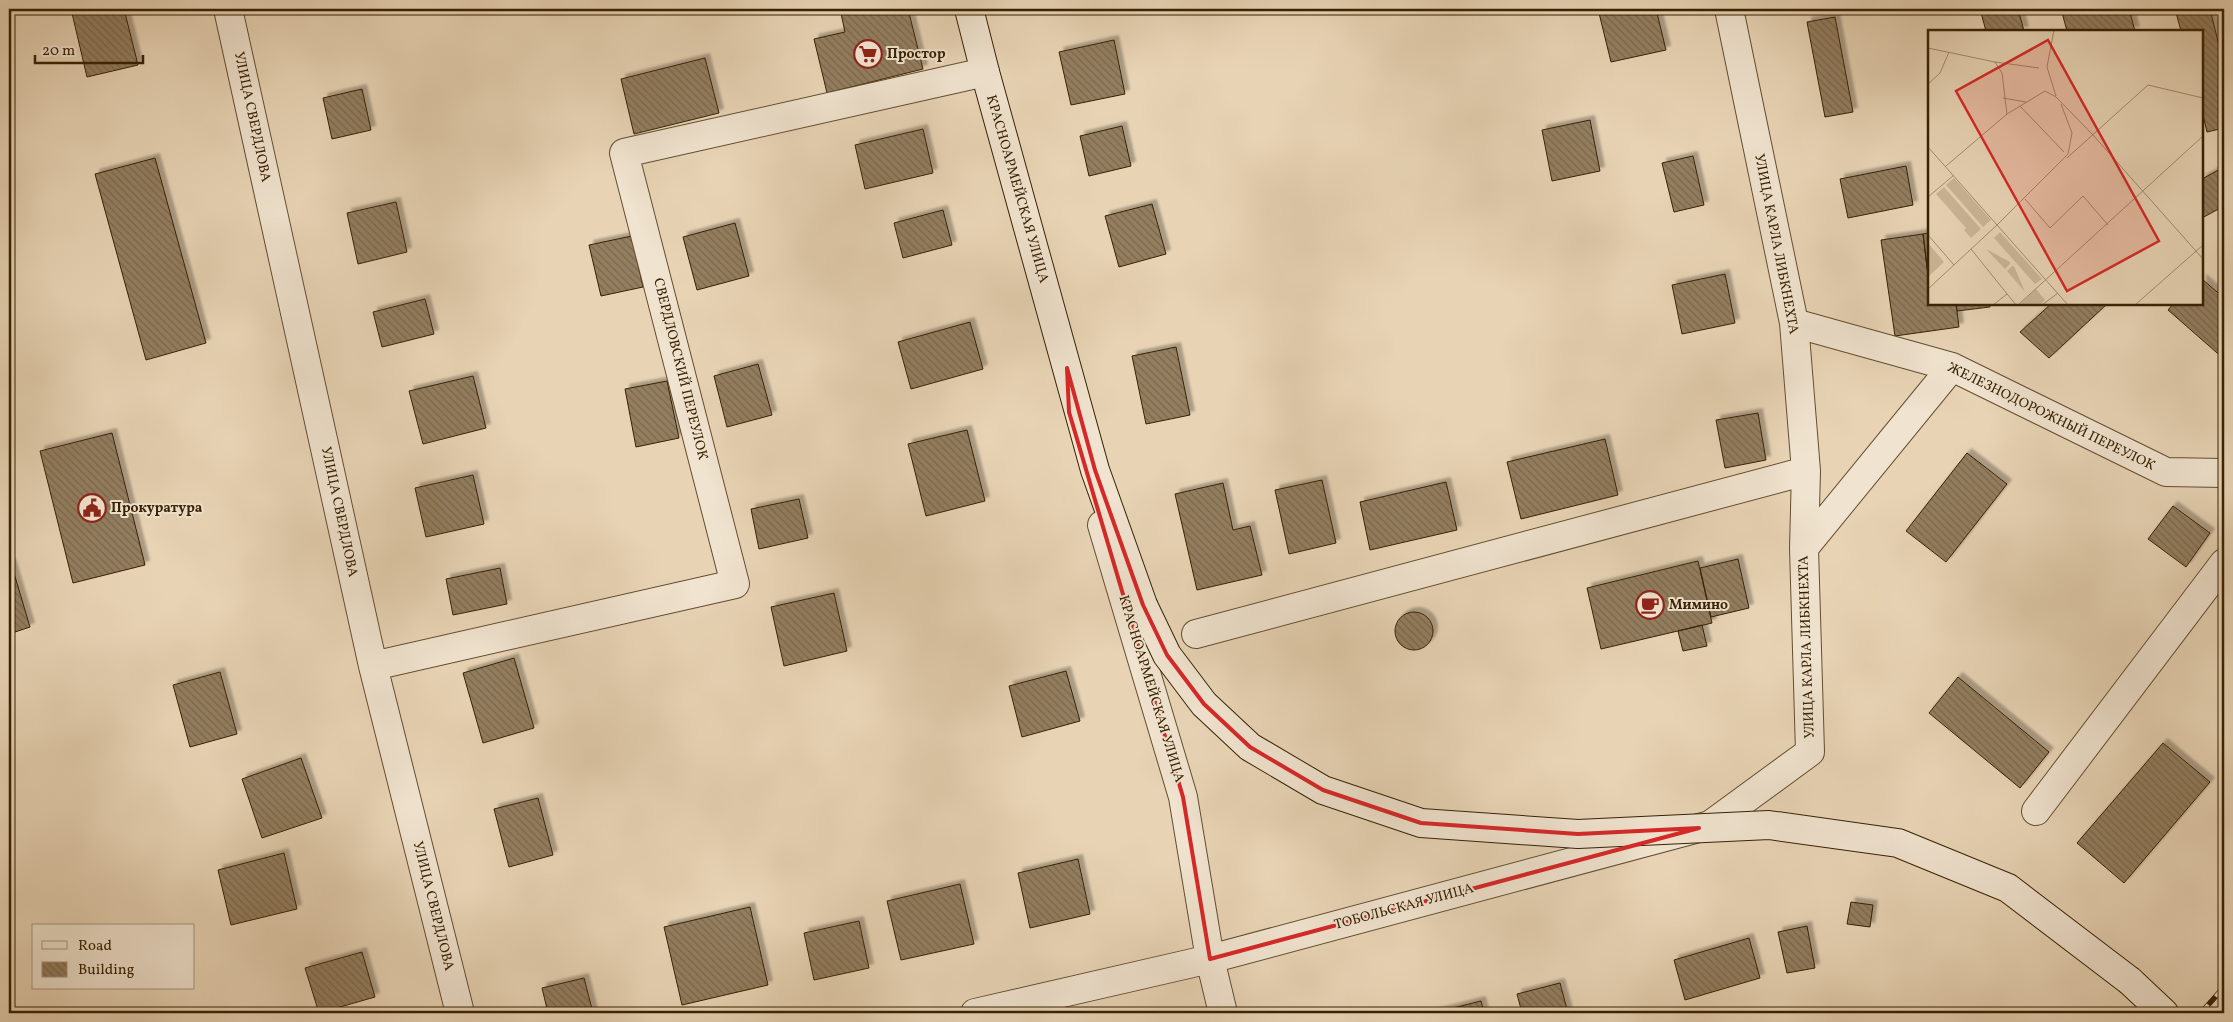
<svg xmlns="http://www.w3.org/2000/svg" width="2233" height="1022" font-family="Vollkorn,serif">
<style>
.building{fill:url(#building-back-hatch);stroke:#372103;filter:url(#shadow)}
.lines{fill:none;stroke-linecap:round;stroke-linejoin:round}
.street-casing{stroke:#634e30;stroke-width:30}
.secondary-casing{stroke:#372103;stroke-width:30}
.street{stroke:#f0e3cf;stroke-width:28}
.secondary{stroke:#f0e3cf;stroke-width:28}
.rail-casing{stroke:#372103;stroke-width:5.5}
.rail{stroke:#f0e3cf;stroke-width:4;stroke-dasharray:11;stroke-linecap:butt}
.secondary-bridge-casing{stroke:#372103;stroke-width:30;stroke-linecap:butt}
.secondary-bridge{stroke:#f0e3cf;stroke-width:28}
.marked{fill:none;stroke:#d62828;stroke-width:4;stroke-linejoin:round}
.labels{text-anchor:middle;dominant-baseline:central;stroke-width:4;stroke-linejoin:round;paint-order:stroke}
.poi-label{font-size:14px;font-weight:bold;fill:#372103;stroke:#f0e3cf;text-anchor:start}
.street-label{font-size:14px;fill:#372103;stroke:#f0e3cf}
.inset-road{fill:none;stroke:#a18c6e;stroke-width:1}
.view{fill:#d62828;fill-opacity:0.15;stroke:#d62828;stroke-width:2.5}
.inset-edge{fill:none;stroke:#372103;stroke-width:2.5}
</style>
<defs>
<pattern id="building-back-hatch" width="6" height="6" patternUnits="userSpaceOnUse" patternTransform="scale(1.25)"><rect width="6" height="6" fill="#937e60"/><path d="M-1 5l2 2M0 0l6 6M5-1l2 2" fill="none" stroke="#79674d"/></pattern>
<filter id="shadow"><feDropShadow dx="4.5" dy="-4.5" stdDeviation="1" flood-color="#0004"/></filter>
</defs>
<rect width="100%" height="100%" fill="#e8d4b5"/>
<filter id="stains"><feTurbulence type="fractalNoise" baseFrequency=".004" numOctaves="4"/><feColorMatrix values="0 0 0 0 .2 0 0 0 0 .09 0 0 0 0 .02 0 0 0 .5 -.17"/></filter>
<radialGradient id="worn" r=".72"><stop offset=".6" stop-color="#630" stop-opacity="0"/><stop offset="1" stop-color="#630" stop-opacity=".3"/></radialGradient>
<path class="building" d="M71,9H124L138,65L87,77Z
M840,9H908L923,69L827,93L814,39L845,32Z
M1598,9H1656L1666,50L1611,62Z
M1980,9H2018L2024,31H1986Z
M2061,9H2129L2135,31H2067Z
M2175,9H2210L2224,66V128L2207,132L2202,111V31H2181Z
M1835,17L1853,112L1825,117L1807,22Z
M1114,40L1125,94L1071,105L1059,52Z
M705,58L719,113L634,134L621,79Z
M362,89L371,130L332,139L323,98Z
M1590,120L1600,171L1552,181L1542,130Z
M1122,126L1131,166L1089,176L1080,136Z
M923,129L933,173L865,189L855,145Z
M1693,156L1704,205L1674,212L1662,163Z
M155,158L206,343L146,360L95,174Z
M1906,166L1913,205L1848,218L1840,179Z
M2224,167V206L2202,218V179Z
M396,202L407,252L358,264L347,213Z
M1152,204L1166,254L1119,267L1105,216Z
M943,210L952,245L903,258L894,223Z
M735,223L749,276L697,290L683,237Z
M1929,233V283L1923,234Z
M1923,234L1929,283V304H1956L1959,327L1895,336L1881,240Z
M632,236L643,287L601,296L589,245Z
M1725,274L1735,323L1682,334L1672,285Z
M2202,279L2224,298V359L2168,310L2173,304H2202Z
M425,299L434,334L382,347L373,312Z
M1956,304H1990V307L1957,311Z
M2051,304H2107L2049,358L2020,332Z
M970,322L983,369L911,389L898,342Z
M1176,347L1190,415L1146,424L1132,356Z
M758,364L772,415L727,427L714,376Z
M473,376L486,428L423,444L409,391Z
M667,381L679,438L636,447L625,389Z
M1758,413L1766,460L1725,468L1716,420Z
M967,430L985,501L926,516L908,444Z
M112,433L145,565L73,583L40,451Z
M1605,439L1618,495L1521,519L1507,462Z
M1967,453L2007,484L1946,562L1906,531Z
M473,475L484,524L426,537L415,488Z
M1322,480L1336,543L1289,554L1275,490Z
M1446,482L1457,530L1370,550L1360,502Z
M1223,483L1233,530L1250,526L1262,575L1197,590L1175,494Z
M799,499L808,538L759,549L751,509Z
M2173,506L2210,533L2186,567L2148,539Z
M1738,559L1749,608L1711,617L1700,568Z
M1698,561L1712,623L1601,649L1587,588Z
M9,563H11L30,627L9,634Z
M500,568L507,604L453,615L446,579Z
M834,593L847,651L784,666L771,607Z
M1395 631a19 19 0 1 1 38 0a19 19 0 1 1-38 0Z
M1702,625L1707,646L1683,651L1678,631Z
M514,658L534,728L483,743L463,673Z
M1066,671L1080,721L1022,737L1009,686Z
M220,672L237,734L190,747L173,685Z
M1958,677L2049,752L2020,788L1929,713Z
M2163,743L2210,782L2124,883L2077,843Z
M301,758L322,818L262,838L242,779Z
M538,798L553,855L509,867L494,809Z
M284,853L297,909L231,925L218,870Z
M1078,859L1090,914L1030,928L1018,873Z
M960,884L974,944L901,960L887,901Z
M1851,902L1873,905L1870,927L1847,924Z
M750,907L768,985L682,1005L664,927Z
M859,921L869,968L814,980L804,933Z
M1807,926L1815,968L1787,973L1778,932Z
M1749,938L1760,978L1685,1000L1674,960Z
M362,952L375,997L319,1013L305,968Z
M584,978L593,1013H548L542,988Z
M1560,983L1568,1013H1522L1517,994Z
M1481,1001L1484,1013H1433Z"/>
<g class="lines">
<defs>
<path id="street" d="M228,9L373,666L460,1013
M1794,323L1952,367L2166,472L2224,473
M1102,525L1183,797L1210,959L1223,1013
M1804,548L1952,367
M1196,634L1806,471
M373,666L735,584L624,153L985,72
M2036,811L2224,563
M975,1013L1210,959L1710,825L1810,752L1804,548L1806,471L1794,323L1729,9"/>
<path id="secondary" d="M969,9L985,72L1095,470L1143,605
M2130,981L2164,1013"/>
</defs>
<use href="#street" class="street-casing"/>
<use href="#secondary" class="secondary-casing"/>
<use href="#street" class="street"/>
<use href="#secondary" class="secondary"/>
<defs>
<path id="rail" d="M2201,1013L2224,987"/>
</defs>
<use href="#rail" class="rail-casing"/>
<use href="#rail" class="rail"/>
<defs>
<path id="secondary-bridge" d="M1143,605L1167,655L1204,704L1250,747L1323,790L1421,823L1578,834L1769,825L1898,843L2008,888L2130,981"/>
</defs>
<use href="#secondary-bridge" class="secondary-bridge-casing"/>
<use href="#secondary-bridge" class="secondary-bridge"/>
</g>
<path class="marked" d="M1067,368L1095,470L1143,605L1167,655L1204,704L1250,747L1323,790L1421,823L1578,834L1699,828L1210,959L1183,797L1069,412Z"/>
<defs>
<symbol id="supermarket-ring" viewBox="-11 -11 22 22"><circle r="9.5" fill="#f0e3cf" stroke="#8f2418" stroke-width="1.5"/><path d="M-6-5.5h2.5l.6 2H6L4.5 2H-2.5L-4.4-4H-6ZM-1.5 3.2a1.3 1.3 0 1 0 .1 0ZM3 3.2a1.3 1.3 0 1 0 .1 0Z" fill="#8f2418"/></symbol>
<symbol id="civic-ring" viewBox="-11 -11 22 22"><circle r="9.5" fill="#f0e3cf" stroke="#8f2418" stroke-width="1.5"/><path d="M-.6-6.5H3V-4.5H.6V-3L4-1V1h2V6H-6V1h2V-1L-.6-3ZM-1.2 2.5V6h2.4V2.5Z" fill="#8f2418"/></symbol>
<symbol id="cafe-ring" viewBox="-11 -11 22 22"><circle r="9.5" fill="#f0e3cf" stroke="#8f2418" stroke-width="1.5"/><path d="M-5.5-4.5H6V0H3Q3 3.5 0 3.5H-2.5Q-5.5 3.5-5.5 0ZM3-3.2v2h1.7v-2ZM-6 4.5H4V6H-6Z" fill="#8f2418"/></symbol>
</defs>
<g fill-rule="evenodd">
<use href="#supermarket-ring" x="852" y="38" width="32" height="32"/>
<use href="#civic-ring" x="76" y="492" width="32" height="32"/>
<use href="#cafe-ring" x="1634" y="589" width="32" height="32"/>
</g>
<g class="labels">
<g class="poi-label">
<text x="887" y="54">Простор</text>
<text x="111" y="508">Прокуратура</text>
<text x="1669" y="605">Мимино</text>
</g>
<g class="street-label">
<text transform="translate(252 117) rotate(78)">УЛИЦА СВЕРДЛОВА</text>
<text transform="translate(1017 189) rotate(74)">КРАСНОАРМЕЙСКАЯ УЛИЦА</text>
<text transform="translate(1776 244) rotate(79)">УЛИЦА КАРЛА ЛИБКНЕХТА</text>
<text transform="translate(680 369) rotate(76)">СВЕРДЛОВСКИЙ ПЕРЕУЛОК</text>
<text transform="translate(2051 417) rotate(26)">ЖЕЛЕЗНОДОРОЖНЫЙ ПЕРЕУЛОК</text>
<text transform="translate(339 512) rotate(78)">УЛИЦА СВЕРДЛОВА</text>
<text transform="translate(1807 647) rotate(-92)">УЛИЦА КАРЛА ЛИБКНЕХТА</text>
<text transform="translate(1151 689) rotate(73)">КРАСНОАРМЕЙСКАЯ УЛИЦА</text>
<text transform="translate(433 906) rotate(76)">УЛИЦА СВЕРДЛОВА</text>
<text transform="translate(1404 907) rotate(-15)">ТОБОЛЬСКАЯ УЛИЦА</text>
</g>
</g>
<g transform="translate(1928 30)">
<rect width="275" height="275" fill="#e8d4b5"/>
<path d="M26,148L63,190L55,197L18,155ZM16,157L53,199L43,208L36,200L38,198L8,164ZM72,202L114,249L107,254L66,208ZM0,213L16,232L0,247ZM58,219L82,232V234L77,239ZM84,236H86L97,262L79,241ZM108,259L117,270L112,275H95L93,273Z" fill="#cab697"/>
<path class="inset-road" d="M126,0L119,37L128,66M0,18L67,32L74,43L79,84M67,32L111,38M0,54L12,43L21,22M75,68L98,72M133,74L144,103L140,124L69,195L140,275M92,76L136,122M0,117L69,195L0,259M139,128L220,55L275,68M18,136L79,84L117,61L128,67L165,105L275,229M0,167L26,145M97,169L122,198L155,166L180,195M0,205L26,235M43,219L88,275M65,275L79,264M90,275L275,106M114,275L130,263M207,275L275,215"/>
<path class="view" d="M120,10L231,211L139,261L28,61Z"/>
<rect width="275" height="275" class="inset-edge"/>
</g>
<rect width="2233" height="1022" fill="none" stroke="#e8d4b5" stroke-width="30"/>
<rect x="10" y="10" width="2213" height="1002" fill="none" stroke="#372103" stroke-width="2.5"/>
<rect x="15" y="15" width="2203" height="992" fill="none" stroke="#372103"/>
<rect x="32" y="924" width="162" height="65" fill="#f0e3cf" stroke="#a6957d"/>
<rect x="42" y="941" width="25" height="8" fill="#f0e3cf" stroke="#a6957d"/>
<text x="78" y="950" font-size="15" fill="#372103">Road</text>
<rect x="42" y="962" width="25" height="15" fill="url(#building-back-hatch)" stroke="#a6957d"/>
<text x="78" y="974" font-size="15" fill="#372103">Building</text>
<path d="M35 55v8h108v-8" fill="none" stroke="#372103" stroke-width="2.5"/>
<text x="42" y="55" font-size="15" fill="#372103" stroke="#f0e3cf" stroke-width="4" paint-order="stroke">20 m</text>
<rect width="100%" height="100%" filter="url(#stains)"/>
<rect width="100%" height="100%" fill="url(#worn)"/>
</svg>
